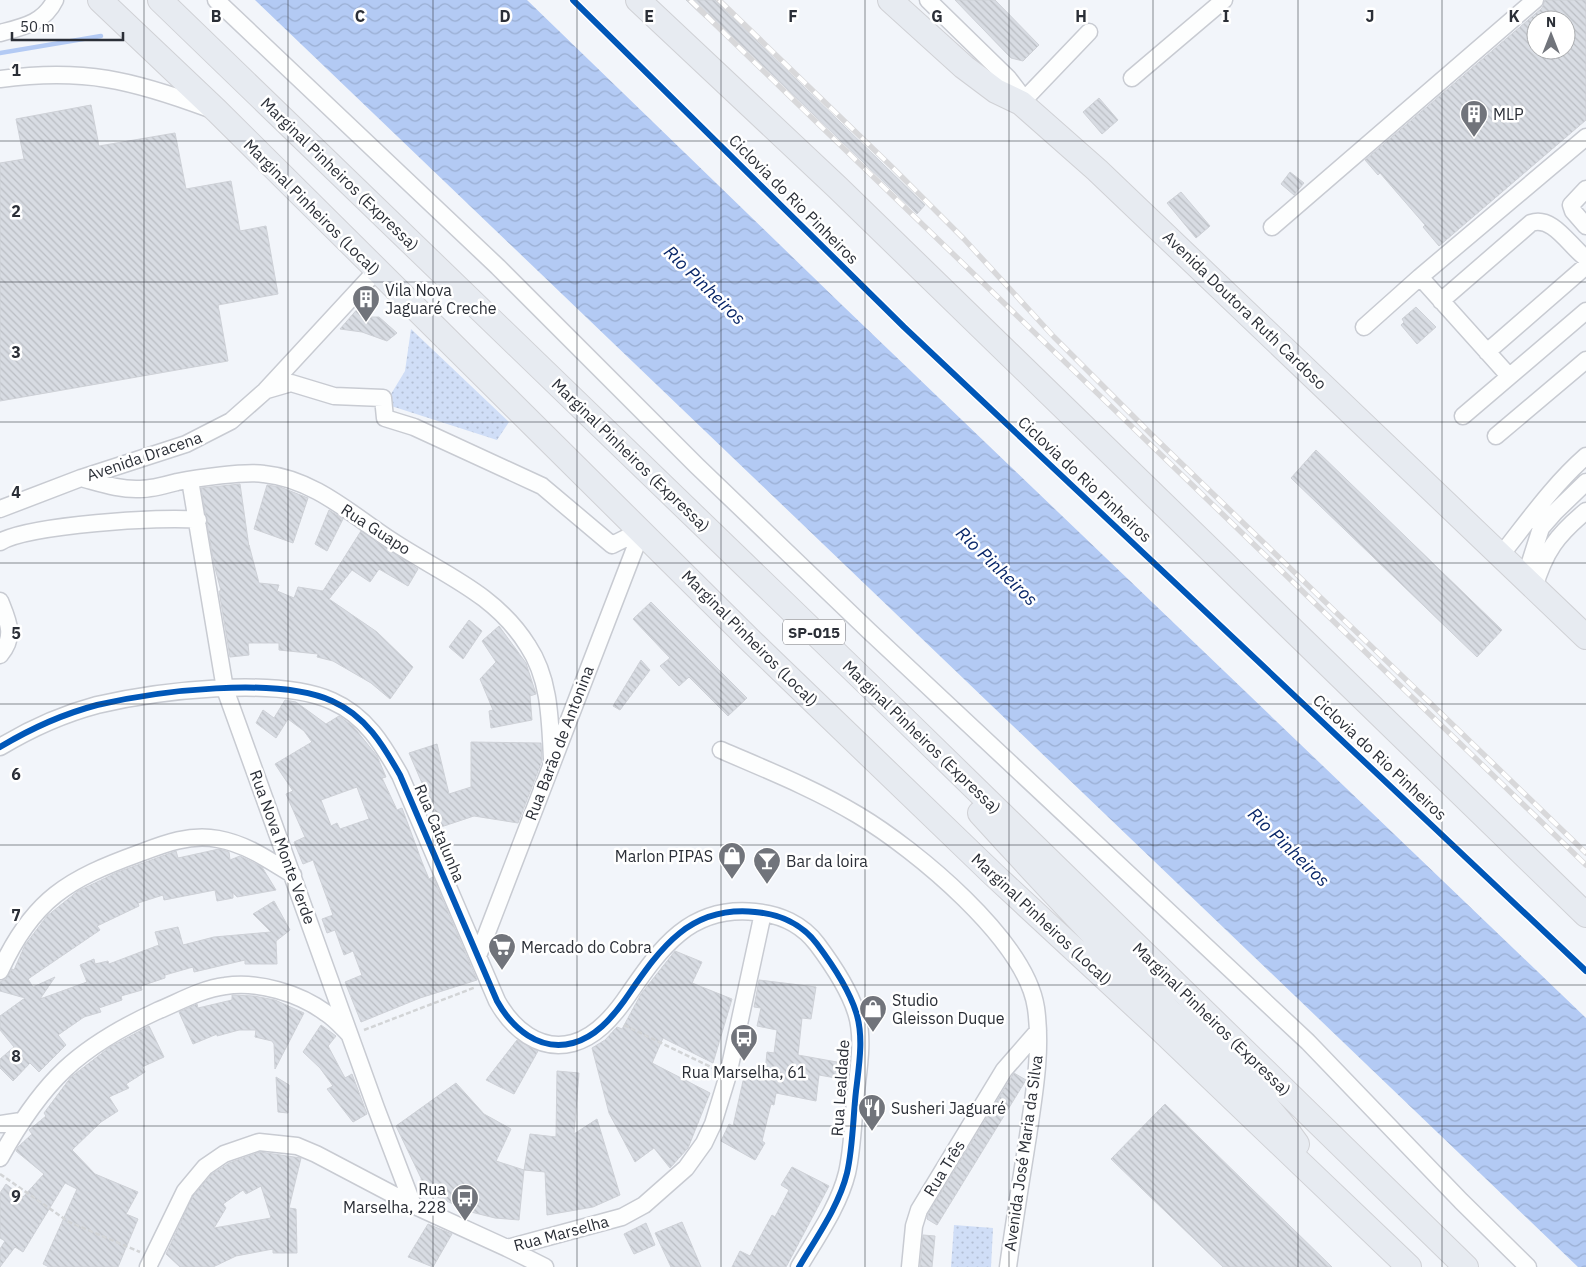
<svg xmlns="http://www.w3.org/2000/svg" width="1586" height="1267" font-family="'IBM Plex Sans',sans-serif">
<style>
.grass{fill:url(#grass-dots)}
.water{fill:url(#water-waves)}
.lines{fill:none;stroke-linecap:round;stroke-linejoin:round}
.stream{stroke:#b3caf4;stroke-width:4.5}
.building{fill:url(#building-back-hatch);stroke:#ced1d7;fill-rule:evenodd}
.minor-casing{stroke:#c8cbd2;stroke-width:19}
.highway-casing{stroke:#d0d1d5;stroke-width:26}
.path{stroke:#d2d4d6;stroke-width:2.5;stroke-dasharray:5 2.5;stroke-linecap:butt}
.minor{stroke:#fdfefe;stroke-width:16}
.highway{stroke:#e7ebf1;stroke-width:24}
.rail-casing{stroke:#d8d8da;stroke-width:5.5}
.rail{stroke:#fff;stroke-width:4;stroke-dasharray:11;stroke-linecap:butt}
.cycleway-casing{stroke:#fff;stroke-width:9}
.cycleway{stroke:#0057b8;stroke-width:6}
.grid{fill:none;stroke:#2b2f37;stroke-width:1;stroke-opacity:0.55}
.labels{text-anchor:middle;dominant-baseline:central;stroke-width:5;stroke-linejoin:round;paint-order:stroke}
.shield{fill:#fff;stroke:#6b6d73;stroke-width:1}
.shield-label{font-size:15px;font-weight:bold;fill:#2b2f37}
.poi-label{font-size:16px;fill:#2b2f37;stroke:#fff;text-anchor:start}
.street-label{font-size:16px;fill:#2b2f37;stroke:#fff}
.water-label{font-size:18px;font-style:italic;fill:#082668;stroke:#fff}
.grid-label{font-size:16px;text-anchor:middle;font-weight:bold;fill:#2b2f37;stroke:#fff;stroke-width:5;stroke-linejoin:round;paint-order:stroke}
</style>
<defs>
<pattern id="grass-dots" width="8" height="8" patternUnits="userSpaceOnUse" patternTransform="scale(1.25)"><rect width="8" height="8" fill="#d0def7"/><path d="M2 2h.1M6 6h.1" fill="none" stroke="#b3bfd4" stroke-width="1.8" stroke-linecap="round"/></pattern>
<pattern id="water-waves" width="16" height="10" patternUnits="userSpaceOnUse" patternTransform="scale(1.25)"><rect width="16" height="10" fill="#b3caf4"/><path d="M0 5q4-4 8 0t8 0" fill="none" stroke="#9aaed2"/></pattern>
<pattern id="building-back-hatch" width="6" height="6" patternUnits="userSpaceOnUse" patternTransform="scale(1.25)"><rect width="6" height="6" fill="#d8dce3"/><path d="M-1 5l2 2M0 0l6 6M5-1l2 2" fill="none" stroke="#babdc3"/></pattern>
</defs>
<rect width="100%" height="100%" fill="#f2f5fa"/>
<path class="grass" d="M411,329L509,422L497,440L385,404L405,371Z
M954,1225L993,1228L991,1267H951Z"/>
<path class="water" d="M255,0H527L842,305L1586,1018V1267H1578Z"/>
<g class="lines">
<path class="stream" d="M0,53L101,36"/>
</g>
<path class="building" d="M686,0H715L925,205L917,214L709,14L705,18Z
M955,0H995L1039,45L1023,61L1011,58Z
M1545,0H1586V120L1439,246L1423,227L1425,225L1380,173L1378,175L1365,160L1542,8ZM1536,20H1566V50H1536Z
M1099,98L1118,120L1102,134L1083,112Z
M91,105L99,146L175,133L186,189L231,181L240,231L266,226L278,294L218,305L228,361L0,401V163L24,159L16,119Z
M1290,172L1304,183L1294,195L1281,184Z
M1181,192L1210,226L1196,238L1167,203Z
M360,306L371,317H379L397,333L387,341L362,332L340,329Z
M1416,307L1436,327L1417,344L1401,325L1404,322L1402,319Z
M1316,450L1502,630L1477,657L1291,478Z
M240,484L249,547V545L259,583L279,585L277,591L294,598L298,587L323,591L361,531L418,569L408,586L379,569L370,582L352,570L329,599L377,632L413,667L390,699L371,683L333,661L317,657L318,654L279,650V643H248L249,655L230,657L219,591H221L214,564L201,488Z
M267,485L280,487L308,498L293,543L254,529Z
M329,510L343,519L327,551L315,544Z
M651,602L747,698L728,716L689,677L679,686L660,666L670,658L633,619Z
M469,620L482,631L463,659L449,647Z
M499,626L526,663L536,694L530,696L532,720L491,728L489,711L493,710L480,679L496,662L482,641Z
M641,660L650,670L620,710L613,706Z
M285,700L296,702L326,724L339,716L353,726L377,756L386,777L382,778L397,810L402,808L422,862L429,879L433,877L477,980L420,998L361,1022L345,982L362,975L353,951L344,955L335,930L327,933L322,919L333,915L313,860L303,864L294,842L305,837L286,794L293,791L275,764L312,742L304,731L288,719L276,738L256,723L263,710L274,718ZM357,787L369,819L340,829L337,823L331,826L321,800Z
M471,742L541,743L542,761L518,823L474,816L441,827L409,753L437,744L449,794L471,787Z
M219,849L229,852L230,860L240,856L262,867L276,890L237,897L233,893V898L217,901L215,890L164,900L163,895L138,903L139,906L97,926L100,930L28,979L33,987L55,977L40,999L87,982L80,965L94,959L95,964L108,961L109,964L159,945L155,932L178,927L183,945L214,937L271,932L253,914L274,901L290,930L276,941L277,964H245V960L194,972L193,967L165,975V978L141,986L142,990L121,996L122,1000L99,1008L101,1012L84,1017L58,1035L66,1045L39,1072L30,1063L13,1081L0,1068V1059L14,1047L0,1030V1016L25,998L0,991V982L6,979L12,969L14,970L25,945L47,916L78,891L118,872L176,851L178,858Z
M675,951L702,962L692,983L732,999L713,1063L663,1038L652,1063L710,1093L688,1148L670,1168L654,1148L635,1162L609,1113L592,1048L605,1040L617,1027L622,1029L641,994Z
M759,980L816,987L811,1019L802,1018L798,1055L848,1064V1075L847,1080L819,1075L816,1101L776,1093L774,1105L771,1104L762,1141L765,1143L755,1160L721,1141L729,1124L733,1126L745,1072H765L767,1052L774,1053L777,1030L757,1026L761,1008L754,1007Z
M232,995L254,996L275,1000L304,1013L275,1069L274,1044L272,1041L255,1037L256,1030H239L217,1036V1034L193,1044L179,1012L197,1004L198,1008L232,1000Z
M321,1025L336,1036L328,1046L345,1078L352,1074L367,1114L353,1122L327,1089L333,1086L320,1068L303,1052Z
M149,1026L164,1057L142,1067L145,1072L126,1084L129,1088L109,1097L118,1111L101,1122L72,1150L95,1174L138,1192L126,1214L138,1219L118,1267H49L43,1264L77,1189L65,1183L23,1252L15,1247L0,1267V1249L5,1241L0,1238V1193L6,1184L23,1197L44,1174L16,1151L18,1147L32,1134L29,1130L46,1116L44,1113L71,1077L110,1047Z
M517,1040L538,1051L514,1094L486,1080Z
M557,1071L579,1073L574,1134L597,1119L620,1195L593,1207L547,1215L545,1172L524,1170L530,1134L556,1137Z
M1014,1073L1026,1080L937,1225L927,1219L928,1214Z
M276,1077L289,1085L288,1113L278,1112Z
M456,1083L484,1114L511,1129L496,1161L524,1170L519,1220L495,1218L471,1212L431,1194L422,1185L421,1178L396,1126Z
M1165,1104L1332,1267H1223L1111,1159Z
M260,1152L301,1158L289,1208L296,1209L297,1253H273V1249L236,1256L213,1267H180L166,1254L193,1196L212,1174L229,1163ZM261,1186L271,1218L214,1228L226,1208L223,1204L243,1190L246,1194Z
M792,1167L829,1186L786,1267H732L740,1251L750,1256L772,1215L775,1217L789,1190L781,1185Z
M682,1222L701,1267H671L655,1233Z
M646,1223L655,1245L634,1254L624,1234Z
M428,1224L452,1234L433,1267L408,1257Z
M923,1235L935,1236L932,1267H920Z"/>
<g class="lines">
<defs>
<path id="minor" d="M216,0L498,267L697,466L869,631L1308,1042L1461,1201L1528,1267
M928,0L1008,78L1018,91L1021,103
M0,33C23,27 44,23 55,0
M1132,78L1224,0
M0,79C84,68 132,80 210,109
M1021,103L1089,32
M1586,189L1571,205L1573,211L1586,226
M1272,227L1535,0
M1420,277L1509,376
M1441,301L1531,223C1553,215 1570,247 1586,258
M1364,327L1420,277L1586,137
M1487,352L1586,266
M267,390L291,383L334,396L383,398L385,418L414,427L542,486L612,545L642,530
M1463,416L1586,311
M1496,436L1586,360
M81,478C100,483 120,490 140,489C152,489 166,485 177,482C197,478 245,471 264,474C314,479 352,515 392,541C442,574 495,593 528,646C550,679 550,720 552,759
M190,480L225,689L376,1108L413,1205
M0,509L81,478L186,444L231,421L265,391L376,271
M0,542C29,525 162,516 198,520
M1501,555C1528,521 1553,485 1586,456
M1525,578L1541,528L1555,512L1586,482
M1534,588C1545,551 1557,535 1586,511
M0,601C8,621 16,636 0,655
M0,747C30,729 63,714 97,705C157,691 276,676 332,701C366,716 383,745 400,775L497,1001C512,1028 539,1052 573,1043C595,1037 611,1019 624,1001C658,952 687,905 755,912C779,914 802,924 817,944C832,964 848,987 856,1012C864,1036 859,1066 856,1091C853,1117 853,1147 847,1173C839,1206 816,1238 799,1267
M721,750C767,770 815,789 858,815C915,849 1026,940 1036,1008C1042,1051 1034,1094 1028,1136C1021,1180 1014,1223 1008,1267
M478,956L642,530
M0,971C33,899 68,879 140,853C166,843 190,834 218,839C246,844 269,860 293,875
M0,1124L21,1121
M0,1158C43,1081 77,1048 157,1011C179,1002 201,989 225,986C258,981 299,993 326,1013C334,1018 341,1026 348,1033
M507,1248L545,1267
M148,1267L185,1191L205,1167L224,1154L259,1142L297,1146L316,1154L413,1205L507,1248L622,1217L644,1205L686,1168L704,1143L713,1124L728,1075L763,913
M910,1267L914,1226L919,1210L1004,1070L1038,1031"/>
<path id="highway" d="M100,0L217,111L752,642L994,875L1159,1028L1409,1267
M160,0L903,718L1466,1267
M638,0L837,187L1586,915
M890,0L964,67L996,91L1021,103L1097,170L1586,637
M980,813C1041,880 1103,946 1168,1010C1211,1052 1263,1095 1297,1144"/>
</defs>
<use href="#minor" class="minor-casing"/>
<use href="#highway" class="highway-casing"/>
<path class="path" d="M624,1025L713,1068
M364,1030L476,987
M0,1174L69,1222L140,1252"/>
<use href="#minor" class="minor"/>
<use href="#highway" class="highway"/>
<defs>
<path id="rail" d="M690,0L1586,865
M719,0L892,167L964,239L1054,337L1156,439L1586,853"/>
</defs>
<use href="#rail" class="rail-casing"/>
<use href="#rail" class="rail"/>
<defs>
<path id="cycleway" d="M573,0L904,327L1586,971
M0,747C30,729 63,714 97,705C157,691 276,676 332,701C366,716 383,745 400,775L497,1001C512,1028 539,1052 573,1043C595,1037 611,1019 624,1001C658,952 687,905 755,912C779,914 802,924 817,944C832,964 848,987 856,1012C864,1036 859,1066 856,1091C853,1117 853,1147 847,1173C839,1206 816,1238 799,1267"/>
</defs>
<use href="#cycleway" class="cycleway-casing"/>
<use href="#cycleway" class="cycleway"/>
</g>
<path class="grid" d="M144,0V1267M288,0V1267M433,0V1267M577,0V1267M721,0V1267M865,0V1267M1009,0V1267M1153,0V1267M1298,0V1267M1442,0V1267M0,141H1586M0,282H1586M0,422H1586M0,563H1586M0,704H1586M0,845H1586M0,985H1586M0,1126H1586"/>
<defs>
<symbol id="building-pin" viewBox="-11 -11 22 30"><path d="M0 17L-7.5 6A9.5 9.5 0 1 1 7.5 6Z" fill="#71747b" stroke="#fff"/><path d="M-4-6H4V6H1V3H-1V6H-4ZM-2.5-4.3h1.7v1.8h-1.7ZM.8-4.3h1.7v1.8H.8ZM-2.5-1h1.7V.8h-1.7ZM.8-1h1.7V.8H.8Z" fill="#fff"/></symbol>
<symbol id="shop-pin" viewBox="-11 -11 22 30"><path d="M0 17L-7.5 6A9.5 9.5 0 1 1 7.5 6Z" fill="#71747b" stroke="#fff"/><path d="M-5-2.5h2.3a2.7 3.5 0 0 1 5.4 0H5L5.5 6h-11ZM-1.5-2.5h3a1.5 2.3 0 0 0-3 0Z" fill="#fff"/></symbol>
<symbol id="bar-pin" viewBox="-11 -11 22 30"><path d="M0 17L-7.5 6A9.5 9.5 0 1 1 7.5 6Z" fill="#71747b" stroke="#fff"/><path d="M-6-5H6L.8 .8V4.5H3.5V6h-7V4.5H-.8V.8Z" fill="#fff"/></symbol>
<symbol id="supermarket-pin" viewBox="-11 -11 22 30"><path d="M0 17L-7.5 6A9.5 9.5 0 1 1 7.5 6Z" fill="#71747b" stroke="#fff"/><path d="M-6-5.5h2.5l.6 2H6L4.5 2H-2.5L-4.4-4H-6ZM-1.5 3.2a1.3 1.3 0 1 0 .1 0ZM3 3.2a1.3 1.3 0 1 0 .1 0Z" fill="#fff"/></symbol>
<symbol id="bus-pin" viewBox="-11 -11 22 30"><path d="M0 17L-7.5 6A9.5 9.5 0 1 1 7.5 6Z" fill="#71747b" stroke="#fff"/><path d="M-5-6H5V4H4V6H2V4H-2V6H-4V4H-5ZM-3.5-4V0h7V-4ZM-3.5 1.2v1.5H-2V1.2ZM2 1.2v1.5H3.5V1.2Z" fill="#fff"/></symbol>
<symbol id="restaurant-pin" viewBox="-11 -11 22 30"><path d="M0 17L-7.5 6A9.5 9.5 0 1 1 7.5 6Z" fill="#71747b" stroke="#fff"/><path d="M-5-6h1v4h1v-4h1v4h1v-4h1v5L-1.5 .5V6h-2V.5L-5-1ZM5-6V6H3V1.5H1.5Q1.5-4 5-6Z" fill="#fff"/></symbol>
</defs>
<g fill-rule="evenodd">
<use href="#building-pin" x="1458" y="98" width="32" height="43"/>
<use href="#building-pin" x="350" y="283" width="32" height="43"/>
<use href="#shop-pin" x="716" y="840" width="32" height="43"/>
<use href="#bar-pin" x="751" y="845" width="32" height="43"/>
<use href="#supermarket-pin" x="486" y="931" width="32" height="43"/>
<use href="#shop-pin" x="857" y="993" width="32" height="43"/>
<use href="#bus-pin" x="728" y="1022" width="32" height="43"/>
<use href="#restaurant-pin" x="856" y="1092" width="32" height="43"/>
<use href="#bus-pin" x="449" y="1182" width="32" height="43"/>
</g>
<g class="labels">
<rect class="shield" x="783" y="619.5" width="62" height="25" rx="4"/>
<g class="shield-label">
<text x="814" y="632">SP-015</text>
</g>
<g class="poi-label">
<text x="1493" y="114">MLP</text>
<text x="385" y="290">Vila Nova<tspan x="385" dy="18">Jaguaré Creche</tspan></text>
<text x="713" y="856" text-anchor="end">Marlon PIPAS</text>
<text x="786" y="861">Bar da loira</text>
<text x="521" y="947">Mercado do Cobra</text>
<text x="892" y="1000">Studio<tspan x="892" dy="18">Gleisson Duque</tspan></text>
<text x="744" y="1072" text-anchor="middle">Rua Marselha, 61</text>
<text x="891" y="1108">Susheri Jaguaré</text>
<text x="446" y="1189" text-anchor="end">Rua<tspan x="446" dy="18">Marselha, 228</tspan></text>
</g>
<g class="street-label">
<text transform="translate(340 174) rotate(44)">Marginal Pinheiros (Expressa)</text>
<text transform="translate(794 199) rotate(45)">Ciclovia do Rio Pinheiros</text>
<text transform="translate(312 207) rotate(45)">Marginal Pinheiros (Local)</text>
<text transform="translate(1245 310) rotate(44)">Avenida Doutora Ruth Cardoso</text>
<text transform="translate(631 455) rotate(44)">Marginal Pinheiros (Expressa)</text>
<text transform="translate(144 456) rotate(-19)">Avenida Dracena</text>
<text transform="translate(1085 479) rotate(43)">Ciclovia do Rio Pinheiros</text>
<text transform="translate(376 529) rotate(33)">Rua Guapo</text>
<text transform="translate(750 638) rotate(45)">Marginal Pinheiros (Local)</text>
<text transform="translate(922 737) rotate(44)">Marginal Pinheiros (Expressa)</text>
<text transform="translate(559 743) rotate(-69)">Rua Barão de Antonina</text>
<text transform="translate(1380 757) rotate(43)">Ciclovia do Rio Pinheiros</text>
<text transform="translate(440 833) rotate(67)">Rua Catalunha</text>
<text transform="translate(283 847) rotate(70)">Rua Nova Monte Verde</text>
<text transform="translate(1042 919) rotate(43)">Marginal Pinheiros (Local)</text>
<text transform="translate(1212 1019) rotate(44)">Marginal Pinheiros (Expressa)</text>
<text transform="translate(840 1088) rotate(-86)">Rua Lealdade</text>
<text transform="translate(1023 1153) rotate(-82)">Avenida José Maria da Silva</text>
<text transform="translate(944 1168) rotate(-58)">Rua Três</text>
<text transform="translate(561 1233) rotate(-15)">Rua Marselha</text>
</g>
<g class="water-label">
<text transform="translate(705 285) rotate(44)">Rio Pinheiros</text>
<text transform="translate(997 566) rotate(44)">Rio Pinheiros</text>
<text transform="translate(1289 847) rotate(44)">Rio Pinheiros</text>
</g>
</g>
<g class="grid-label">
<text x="216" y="22">B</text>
<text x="360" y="22">C</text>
<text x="505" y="22">D</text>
<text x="649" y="22">E</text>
<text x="793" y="22">F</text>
<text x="937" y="22">G</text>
<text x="1081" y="22">H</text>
<text x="1226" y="22">I</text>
<text x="1370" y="22">J</text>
<text x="1514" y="22">K</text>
<text x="16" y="76">1</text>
<text x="16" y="217">2</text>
<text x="16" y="358">3</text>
<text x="16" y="498">4</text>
<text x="16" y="639">5</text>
<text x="16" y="780">6</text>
<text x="16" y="921">7</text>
<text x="16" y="1062">8</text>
<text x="16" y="1202">9</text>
</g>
<g transform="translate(1551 35)"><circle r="24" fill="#ffffff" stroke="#aaacaf"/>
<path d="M0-4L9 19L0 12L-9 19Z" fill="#71747b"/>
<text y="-8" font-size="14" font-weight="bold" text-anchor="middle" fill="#2b2f37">N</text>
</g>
<path d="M12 32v8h111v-8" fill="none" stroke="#2b2f37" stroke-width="2.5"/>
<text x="20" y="32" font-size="15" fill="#2b2f37" stroke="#ffffff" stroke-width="4" paint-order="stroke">50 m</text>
</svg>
